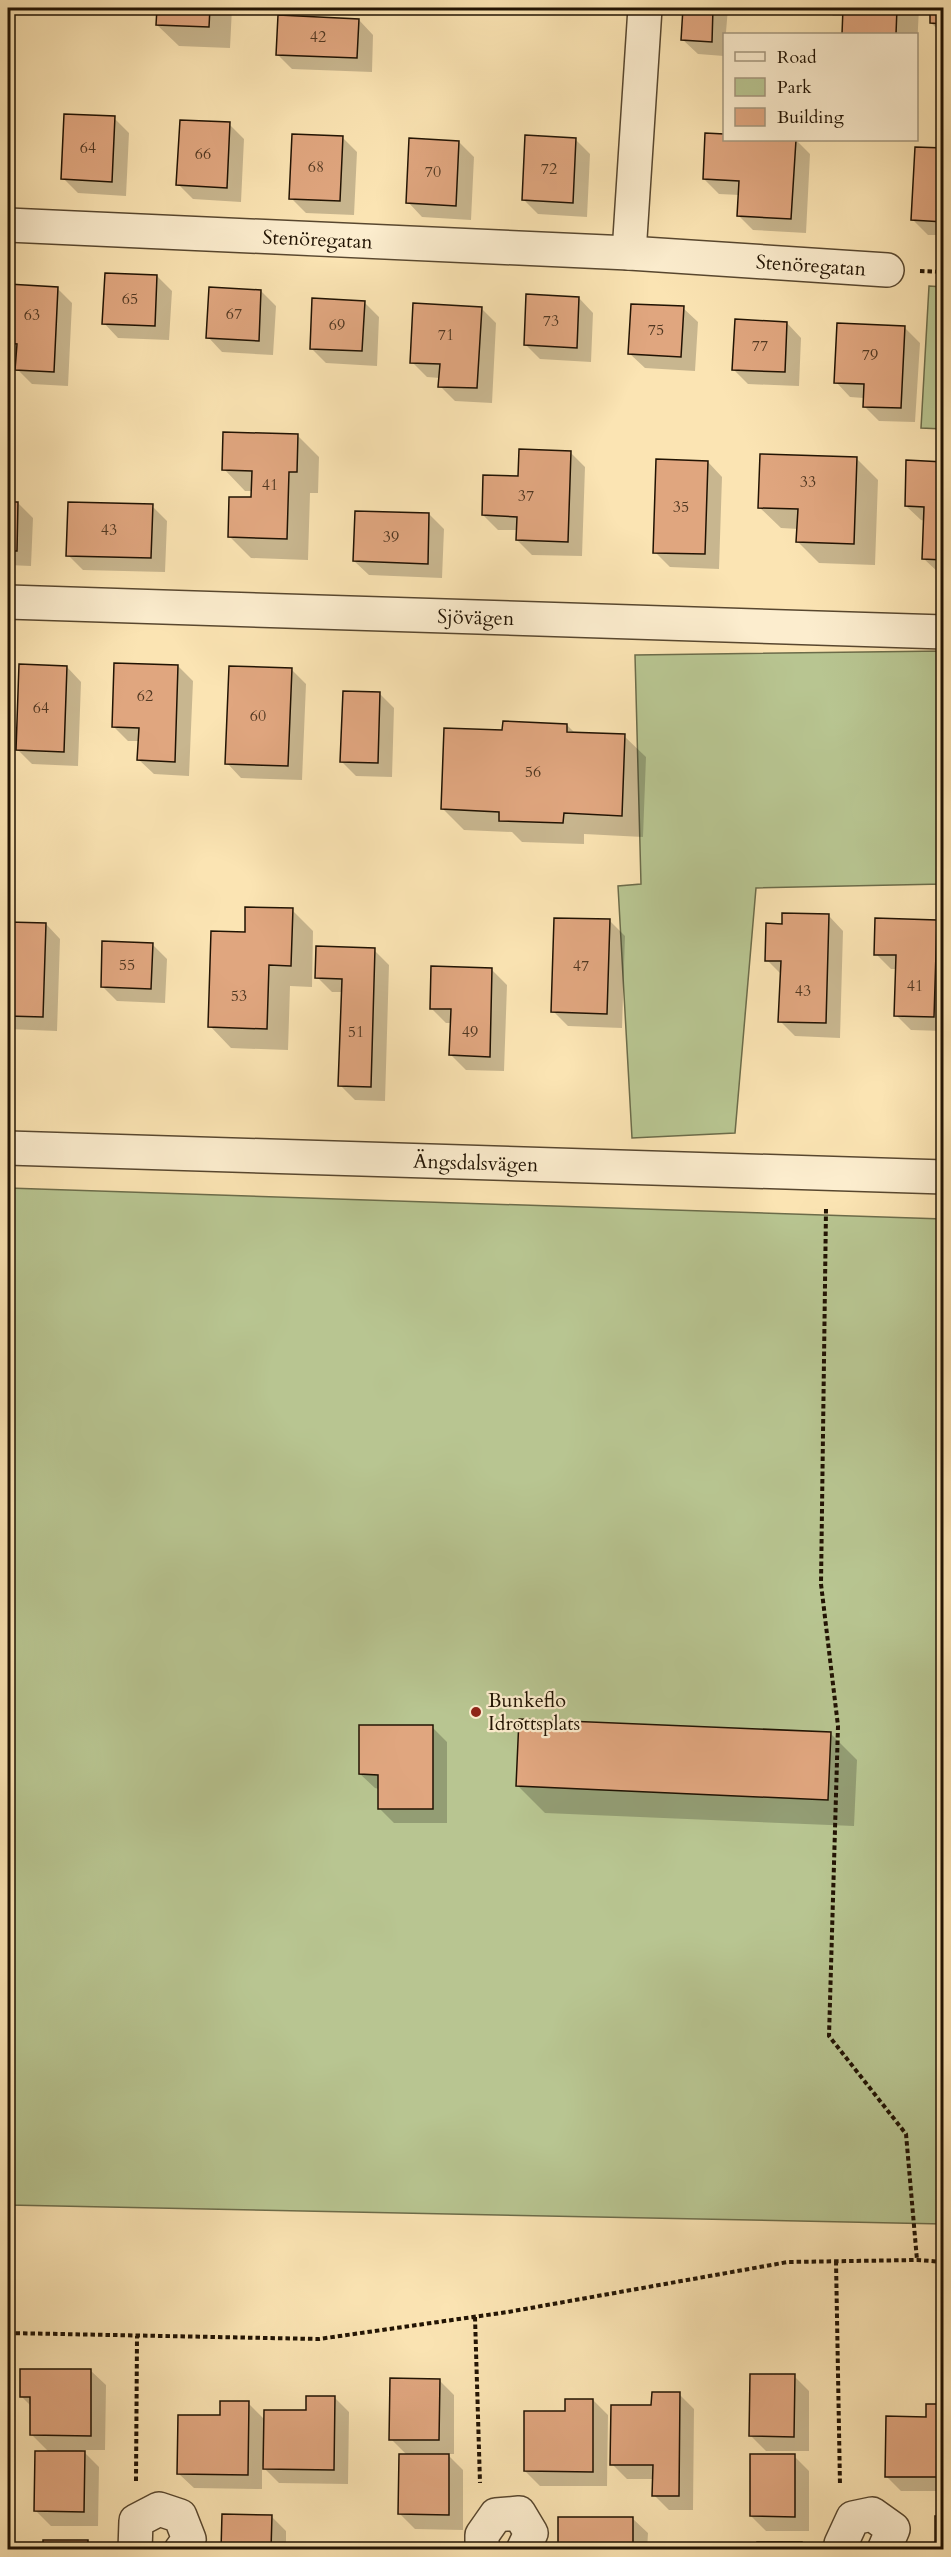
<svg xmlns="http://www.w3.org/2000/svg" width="951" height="2557" font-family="Cardo,serif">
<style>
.green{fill:#b8c591;stroke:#6c6c4a;stroke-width:1.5}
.shadow{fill:#0003}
.building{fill:#e0a67f;stroke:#211303;stroke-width:1.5}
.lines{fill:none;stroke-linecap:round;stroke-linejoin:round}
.street-casing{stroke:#58472f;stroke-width:36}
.path{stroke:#211303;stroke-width:4;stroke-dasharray:4.5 3;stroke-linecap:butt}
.street{stroke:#fcedce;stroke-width:33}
.poi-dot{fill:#8f2418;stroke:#fcedce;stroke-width:2}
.labels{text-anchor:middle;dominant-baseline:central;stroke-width:4.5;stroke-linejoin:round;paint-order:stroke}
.number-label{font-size:16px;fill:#513822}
.street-label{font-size:20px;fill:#211303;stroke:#fcedce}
.poi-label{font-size:20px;fill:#211303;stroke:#fcedce;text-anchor:start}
</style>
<rect width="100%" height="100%" fill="#fbe4b3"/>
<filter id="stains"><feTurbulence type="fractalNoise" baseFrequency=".00333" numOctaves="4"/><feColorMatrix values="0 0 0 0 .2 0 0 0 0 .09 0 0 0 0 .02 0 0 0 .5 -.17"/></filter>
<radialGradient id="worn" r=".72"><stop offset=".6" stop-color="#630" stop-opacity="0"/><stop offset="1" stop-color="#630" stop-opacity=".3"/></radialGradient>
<path class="green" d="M929,286L943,287V429L921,428Z
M943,651V884L756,888L735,1133L632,1138L618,886L641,884L635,655Z
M8,1188L943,1219V2224L8,2205Z"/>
<path class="shadow" d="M158,8H232L230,48L179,46L157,25Z
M684,8H728L724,56L698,54L683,40Z
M825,8H919L916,68V34H843L844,16H833Z
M932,8H944V35L931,23Z
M359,20L373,35L372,72L292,69L277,54Z
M114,118L129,133L126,196L78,193L63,178Z
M229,124L244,139L241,202L193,199L178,184Z
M8,127L15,135L12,198H8Z
M707,134L724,135V140H796L810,154L806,233L753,230L738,215L740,195L719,194L704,179Z
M342,137L357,152L354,215L306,213L291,198Z
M575,139L590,154L587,217L538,214L523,199Z
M459,142L474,157L471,220L422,217L408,202Z
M944,150V235H928L913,220Z
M157,276L172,291L169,340L118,338L104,323Z
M8,285L57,288L72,303L68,386L32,384L17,369L18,357H8Z
M261,291L276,306L273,355L222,352L208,337Z
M579,298L593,313L591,362L540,359L525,344Z
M364,302L379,317L377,366L326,363L311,348Z
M481,308L496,323L492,403L455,401L440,386V378L427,377L412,362Z
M683,308L698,322L695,371L645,368L630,354Z
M787,323L801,338L799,386L748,384L733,369Z
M905,328L920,343L915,422L879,421L864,406V398L850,397L836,382Z
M298,436L319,457L318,493H310L308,560L251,558L230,537L253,499V491H245L224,469Z
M570,452L585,467L582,556L532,555L517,540L518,530H498L483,515L519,477Z
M856,458L878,480L875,565L819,563L798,542V529L781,528L759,507Z
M708,462L722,477L719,569L670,567L655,552Z
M944,463V574L939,573L924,559L925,521L921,520L906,506Z
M8,503H18L33,518L31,566L8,565Z
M152,506L167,521L165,572L83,570L68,555Z
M429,514L444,529L442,578L369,575L354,561Z
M178,666L193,681L189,776L154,774L139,760L140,741H128L113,726Z
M67,667L81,682L78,766L32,764L17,749Z
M291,669L306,684L302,780L241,778L227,763Z
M380,694L394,708L392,777L356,776L341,761Z
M567,725L576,734L624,736L646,757L643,837L584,834V844L522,842L512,832L464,830L443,809L504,731Z
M292,910L313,931L312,987L290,986L288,1050L231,1048L210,1026L246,933Z
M829,916L843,931L840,1038L795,1036L780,1021L782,975L767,960L783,925Z
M610,921L625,936L622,1028L568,1026L553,1011Z
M936,921L944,929V1031L911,1030L896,1015L897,969H891L876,954Z
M8,923L46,924L60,939L57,1031L8,1029Z
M152,944L167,959L165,1003L117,1001L102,986Z
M374,950L389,965L385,1101L355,1100L340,1085L343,992H332L317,977Z
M492,970L507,985L504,1071L466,1070L451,1055L452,1023H446L431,1008Z
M432,1727L447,1742V1823H394L379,1808V1789L375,1788L360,1774Z
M830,1733L857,1760L854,1826L545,1813L518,1786Z
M91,2371L106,2385L105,2450H82L99,2467L98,2526H51L36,2511L49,2452L32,2435V2407L21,2396Z
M794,2376L809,2391V2451H766L751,2436Z
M440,2381L454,2395V2454H447L463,2470V2530L415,2529L400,2514L407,2455L391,2439Z
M679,2394L694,2409L693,2510H669L654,2495V2479H627L612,2464L653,2406Z
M334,2397L349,2412L348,2484L279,2483L262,2466V2489L194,2488L179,2474L222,2417L248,2403L265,2420L308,2412Z
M593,2400L608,2415L607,2486H540L525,2471L566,2413Z
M944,2405V2491H901L886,2476L928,2418Z
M794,2456L809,2471V2531H766L751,2516Z
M271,2516L286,2531V2550H223Z
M633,2519L648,2533L647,2550H559Z
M88,2542L96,2550H45Z"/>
<path class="building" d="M157,8H210L209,27L156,25Z
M683,8H713L712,42L681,40Z
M843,8H897L896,34H842Z
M930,8H944V24L930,23Z
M278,15L359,19L357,58L276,55Z
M64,114L115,116L112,182L61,179Z
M180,120L230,122L227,188L176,185Z
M705,133L724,134V140H796L791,219L737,216L739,181L703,179Z
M292,134L343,136L340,201L289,199Z
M525,135L576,138L573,203L522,200Z
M409,138L459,141L456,206L406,203Z
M915,147L944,148V222L911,220Z
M105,273L157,275L155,326L102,324Z
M8,284L58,287L54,372L15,370L17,344L8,343Z
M209,287L261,290L259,341L206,338Z
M526,294L579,297L577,348L524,345Z
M312,298L365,301L362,351L310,349Z
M413,303L482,307L477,388L438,387L440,364L410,363Z
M631,304L684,306L681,357L628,354Z
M735,319L787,322L785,372L732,370Z
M837,323L905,326L901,408L863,407L864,384L834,383Z
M223,432L298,434L297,472H289L287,539L228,537L229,497H251L252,471L222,470Z
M519,449L571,451L568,542L516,540L517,517L482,515L483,475L518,476Z
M760,454L857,457L854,544L796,542L798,509L758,508Z
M656,459L708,461L705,554L653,553Z
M906,460L944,462V560L922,559L924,507L905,506Z
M8,502H18L17,551H8Z
M68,502L153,504L151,558L66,556Z
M355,511L429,513L428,564L353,561Z
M114,663L178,665L175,762L137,760L139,728L112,727Z
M19,664L67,666L64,752L16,750Z
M229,666L292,668L288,766L225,764Z
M343,691L380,692L378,763L340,762Z
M503,721L567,724V732L625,734L622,816L564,813L563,823L499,821V812L441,809L444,728L502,730Z
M245,907L293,908L291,966L269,965L267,1029L208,1027L211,931L245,932Z
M782,913L829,914L826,1023L778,1022L781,961H765L766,923L782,924Z
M554,918L610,919L607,1014L551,1012Z
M875,918L937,920L934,1017L894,1016L896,955H874Z
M8,922L46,923L43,1017L8,1016Z
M102,941L153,943L151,989L101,987Z
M316,946L375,948L371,1087L338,1086L342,979L315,978Z
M431,966L492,968L490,1057L449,1055L451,1009H430Z
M519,1719L831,1732L828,1800L516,1786Z
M359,1725H433V1809H378V1775L359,1774Z
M20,2369H91V2436L30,2435V2397H20Z
M750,2374H795L794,2437L749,2436Z
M390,2378L440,2379L439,2440H389Z
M652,2392H680L679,2496H652L653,2465H610L611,2405H651Z
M306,2396H335L334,2470L263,2469L264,2410H306Z
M565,2399H593V2472L524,2471V2411H565Z
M220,2401H249L248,2475L177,2474L178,2415H220Z
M926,2404H944V2477H885L886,2416L926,2417Z
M35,2451H85L84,2512L34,2511Z
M399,2454H449V2515L398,2514Z
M750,2454H795V2517L750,2516Z
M222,2514L272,2515L271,2550H221Z
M935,2516H944V2550H935Z
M558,2517H633V2544L620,2545V2550H558Z
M43,2540H88V2550H43Z
M757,2542H802V2550H757Z
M399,2544L449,2545V2550H399Z"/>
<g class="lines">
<defs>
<g id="street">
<path id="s1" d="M8,225L629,253L887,270"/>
<path d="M629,253L645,8"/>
<path id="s2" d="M8,602L944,632"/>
<path id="s3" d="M8,1148L944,1177"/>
<path d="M135,2550L136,2521L159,2509L180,2516L189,2539L181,2550"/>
<path d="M482,2550V2535L496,2515L519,2513L531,2533L523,2550"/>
<path d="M841,2550V2544L853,2518L872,2514L893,2529L884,2550"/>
</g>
</defs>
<use href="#street" class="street-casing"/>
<path class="path" d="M920,271L944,272
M826,1209L821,1584L838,1726L829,2036L906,2134L917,2260
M836,2261L840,2486
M475,2317L480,2483
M8,2333L319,2339L508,2312L788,2262L917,2260L944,2262
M136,2481L137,2336"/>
<use href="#street" class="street"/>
</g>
<circle class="poi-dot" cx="476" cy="1712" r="6"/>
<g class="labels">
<g class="number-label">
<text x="318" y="37">42</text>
<text x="88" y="148">64</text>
<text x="203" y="154">66</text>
<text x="316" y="167">68</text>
<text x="549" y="169">72</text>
<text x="433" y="172">70</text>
<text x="130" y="299">65</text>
<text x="234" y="314">67</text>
<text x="32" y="315">63</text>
<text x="551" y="321">73</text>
<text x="337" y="325">69</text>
<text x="656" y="330">75</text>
<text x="446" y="335">71</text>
<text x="760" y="346">77</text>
<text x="870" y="355">79</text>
<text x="808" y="482">33</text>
<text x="270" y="485">41</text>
<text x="526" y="496">37</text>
<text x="681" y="507">35</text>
<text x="109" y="530">43</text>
<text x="391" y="537">39</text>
<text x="145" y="696">62</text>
<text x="41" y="708">64</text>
<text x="258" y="716">60</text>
<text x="533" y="772">56</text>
<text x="127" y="965">55</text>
<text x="581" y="966">47</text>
<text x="915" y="986">41</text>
<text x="803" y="991">43</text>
<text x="239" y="996">53</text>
<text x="356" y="1032">51</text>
<text x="470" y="1032">49</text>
</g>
<g class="street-label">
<text stroke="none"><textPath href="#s1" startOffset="310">Stenöregatan</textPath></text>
<text stroke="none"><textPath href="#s1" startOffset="804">Stenöregatan</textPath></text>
<text stroke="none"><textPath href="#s2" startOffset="468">Sjövägen</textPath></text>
<text stroke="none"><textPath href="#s3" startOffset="468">Ängsdalsvägen</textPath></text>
</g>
<g class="poi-label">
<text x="488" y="1700">Bunkeflo<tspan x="488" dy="23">Idrottsplats</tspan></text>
</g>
</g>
<rect width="951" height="2557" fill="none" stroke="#fbe4b3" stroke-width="30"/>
<rect x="9" y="9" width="933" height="2539" fill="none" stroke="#211303" stroke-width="3"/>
<rect x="15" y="15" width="921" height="2527" fill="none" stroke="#211303" stroke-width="1.5"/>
<rect x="723" y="33" width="195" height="108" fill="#fcedce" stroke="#a4967d" stroke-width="1.5"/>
<rect x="735" y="52" width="30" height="9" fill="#fcedce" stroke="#a4967d" stroke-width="1.5"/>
<text x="777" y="63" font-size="18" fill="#211303">Road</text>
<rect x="735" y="78" width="30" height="18" fill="#b8c591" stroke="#a4967d" stroke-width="1.5"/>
<text x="777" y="93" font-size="18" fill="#211303">Park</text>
<rect x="735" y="108" width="30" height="18" fill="#e0a67f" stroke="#a4967d" stroke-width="1.5"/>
<text x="777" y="123" font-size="18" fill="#211303">Building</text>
<rect width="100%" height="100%" filter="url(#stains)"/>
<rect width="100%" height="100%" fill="url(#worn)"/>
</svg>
